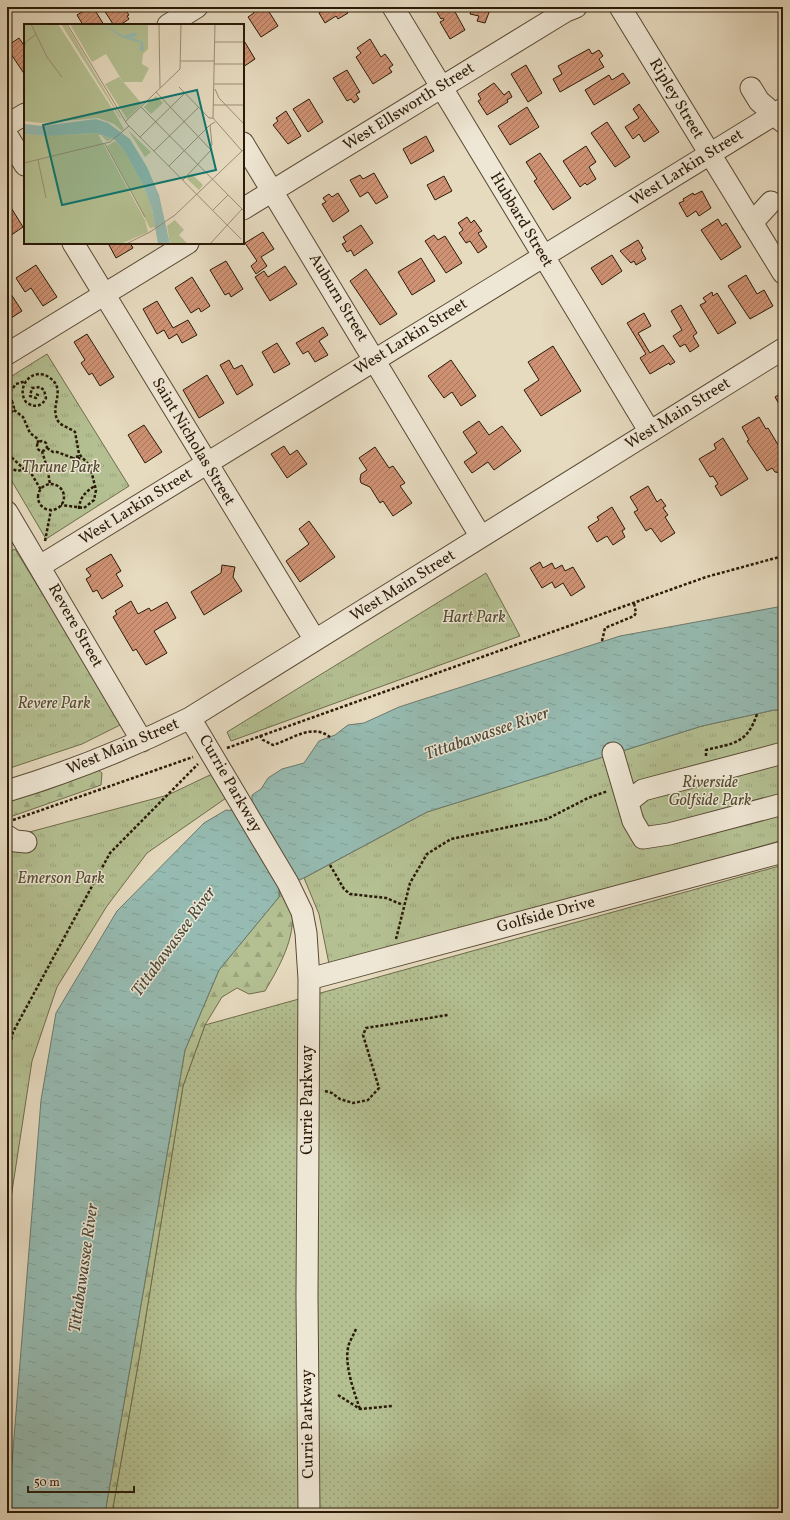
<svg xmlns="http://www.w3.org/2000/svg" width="790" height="1520" font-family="Vollkorn,serif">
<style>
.grass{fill:url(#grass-dots);stroke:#6f6d4c}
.forest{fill:url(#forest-firs);stroke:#6f6d4c}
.park{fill:url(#park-tufts);stroke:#6f6d4c}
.water{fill:url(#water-ripples);stroke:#6b7b6e}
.building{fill:url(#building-hatch);stroke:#2a1a07}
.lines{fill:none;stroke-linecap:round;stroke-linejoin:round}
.minor-casing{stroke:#594a35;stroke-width:23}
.path{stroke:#2a1a07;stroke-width:2.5;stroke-dasharray:3 2;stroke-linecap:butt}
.minor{stroke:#efe7d5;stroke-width:21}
.labels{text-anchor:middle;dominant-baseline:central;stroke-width:3;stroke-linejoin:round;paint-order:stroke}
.street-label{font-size:16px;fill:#2a1a07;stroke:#efe7d5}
.park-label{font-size:16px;font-style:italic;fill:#534c31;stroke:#efe7d5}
.water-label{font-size:17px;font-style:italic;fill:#4a4a3a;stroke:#efe7d5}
.inset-road{fill:none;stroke:#9b8d75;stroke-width:1}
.view{fill:#0f766e;fill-opacity:0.15;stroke:#0f766e;stroke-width:2}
.inset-edge{fill:none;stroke:#2a1a07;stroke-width:2}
</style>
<defs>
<pattern id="grass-dots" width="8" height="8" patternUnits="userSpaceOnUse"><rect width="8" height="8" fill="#b4c092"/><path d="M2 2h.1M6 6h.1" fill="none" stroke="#9ba47c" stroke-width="1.8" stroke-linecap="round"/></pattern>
<pattern id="forest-firs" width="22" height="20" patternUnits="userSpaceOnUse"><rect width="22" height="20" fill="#b4c092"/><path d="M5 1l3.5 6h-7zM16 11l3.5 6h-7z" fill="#9ba47c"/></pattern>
<pattern id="park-tufts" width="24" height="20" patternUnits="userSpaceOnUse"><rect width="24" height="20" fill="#b4c092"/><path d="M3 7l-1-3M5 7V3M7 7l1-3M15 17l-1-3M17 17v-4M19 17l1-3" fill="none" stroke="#9ba47c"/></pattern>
<pattern id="water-ripples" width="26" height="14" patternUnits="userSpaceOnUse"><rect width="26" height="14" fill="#96bbb2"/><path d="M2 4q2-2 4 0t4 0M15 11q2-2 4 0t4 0" fill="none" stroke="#81a098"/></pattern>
<pattern id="building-hatch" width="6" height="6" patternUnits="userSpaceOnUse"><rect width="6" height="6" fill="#cf9274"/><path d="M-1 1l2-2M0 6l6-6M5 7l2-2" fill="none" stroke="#a8765d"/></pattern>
</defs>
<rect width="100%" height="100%" fill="#e6dabf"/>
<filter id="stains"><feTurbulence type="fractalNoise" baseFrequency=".005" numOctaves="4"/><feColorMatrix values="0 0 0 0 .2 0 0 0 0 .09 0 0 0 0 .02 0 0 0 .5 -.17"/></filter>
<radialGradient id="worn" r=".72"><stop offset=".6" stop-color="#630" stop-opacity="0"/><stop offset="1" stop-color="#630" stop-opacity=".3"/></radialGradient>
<path class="grass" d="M783,865V1513H112L139,1359L183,1086L205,1025Z"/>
<path class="forest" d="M98,770L102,773L101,785L7,818V802L47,790Z
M279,888C283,894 291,902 292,909C296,938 279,967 265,991L249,994L237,988L222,997L205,1025L183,1086L139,1359L112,1513H105L185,1050L219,970L279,897Z"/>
<path class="park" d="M47,354L129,486L46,539L7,473V379Z
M15,549L122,724L82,744L7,769V553Z
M486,573L520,636L231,741L227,732Z
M774,710H783V840L638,881L329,964L319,914L304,878L427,812L702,726Z
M212,774L229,796L147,853L107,906L57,987L32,1061L7,1224V838L168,795Z"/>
<path class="water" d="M783,606V710H774L702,726L427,812L300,880L295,877L279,888V897L219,970L185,1050L105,1513H8L41,1100L56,1013L117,911L204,823L226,810L237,811L252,802V795L261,789L268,778L282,769L304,763L319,741L335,735L348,725L364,723L399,707L620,636Z"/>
<path class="building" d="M90,7H93L104,25H83L77,15Z
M102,7H123L129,15L127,16L129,19L120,25L113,24Z
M258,7L261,9L266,7L278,26L261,37L248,17L254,13L253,10Z
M329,7H349V8L346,10L348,13L338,19L336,16L325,23L319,13Z
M434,7H459L454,10L465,30L450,39L440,22L444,20L443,18L441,19Z
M472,7H491L485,23L477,21L479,16L470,14Z
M19,38L25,47V75L7,48V46Z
M243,39L255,59L243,67Z
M370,39L381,57L385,54L393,65L389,68L392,72L373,84L356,57L361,53L357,48Z
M589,49L592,54L599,50L603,56L599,59L604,67L560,92L553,79L562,74L558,66Z
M526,65L542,93L528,102L511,74Z
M347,70L360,92L356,94L359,99L354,103L351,99L347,101L333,78Z
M623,73L630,83L594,105L585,90L609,75L612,80Z
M494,83L504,95L509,91L512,97L507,100L508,102L487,115L478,101L481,99L478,94Z
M309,99L323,122L308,132L293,109Z
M639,104L659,132L644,142L639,134L633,139L625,127L639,118L633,109Z
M527,107L539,127L510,145L498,126Z
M286,111L301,136L288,144L273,125L278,121L276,118Z
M607,122L630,157L615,167L591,133Z
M426,136L434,151L411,164L403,149Z
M586,146L596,162L589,167L596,179L587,185L585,183L580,187L563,161Z
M540,153L571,198L553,210L534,181L537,179L526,162Z
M374,173L388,197L376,204L368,192L360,197L350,180L360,175L363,179Z
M444,176L452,191L435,200L427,185Z
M702,191L711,208L699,216L696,211L687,217L679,203L684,201L683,199L693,193L694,195Z
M338,193L349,211L333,222L322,204L326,202L323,198L329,194L332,197Z
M10,206L23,227L7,238V208Z
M467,217L471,223L474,220L482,231L478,233L487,247L478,253L470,241L466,243L459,233L463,230L458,223Z
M718,219L722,226L726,223L741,247L721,260L701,230Z
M361,225L373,243L354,256L351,250L347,252L342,244L346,242L343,237Z
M263,232L274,249L261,257L267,266L256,274L251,266L257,261L245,243Z
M434,235L438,240L445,236L462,263L446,273L425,241Z
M638,240L643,248L641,250L646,259L636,265L634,261L631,263L620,251Z
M108,243H130L133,248L116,258Z
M612,255L622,271L602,285L591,268Z
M421,258L435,281L412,295L398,272Z
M226,261L243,289L231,297L229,293L225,295L210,270Z
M36,265L57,297L43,306L31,288L25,292L16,278Z
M285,266L297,284L270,301L255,277L264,271L268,277Z
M366,269L397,314L380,325L350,281Z
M746,275L757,294L764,290L773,306L750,319L728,286Z
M192,277L210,306L201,312L199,308L191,313L175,288Z
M7,288L22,311L8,320L7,319Z
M712,292L713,296L717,293L736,323L718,334L700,305L706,302L703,298Z
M157,301L173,328L188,320L197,335L182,343L177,334L169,339L164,330L157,334L143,309Z
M681,305L697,333L693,336L699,346L690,352L685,344L680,347L673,336L682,330L671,311Z
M644,313L651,326L638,333L650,353L663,345L675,362L670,365L669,363L650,374L640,358L646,354L627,323Z
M323,327L328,335L319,341L328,355L315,362L308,351L303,354L296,343Z
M87,334L114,377L100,386L92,373L89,375L81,363L85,360L74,342Z
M277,343L290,364L274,373L262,352Z
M553,346L581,391L541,416L524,390L539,380L528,362Z
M229,360L234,369L242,365L253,385L237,395L220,365Z
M451,360L476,396L461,406L452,392L444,398L428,376Z
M207,375L224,403L199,418L183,390Z
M783,392V411L775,397Z
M759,417L766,429L768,428L783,453V471L781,473L775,472L772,468L767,471L747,441L749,440L742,427Z
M479,421L489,435L502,426L521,451L494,470L488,462L472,473L464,462L477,453L463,432Z
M144,425L162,452L145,463L128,435Z
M723,438L748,479L721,496L715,486L718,484L713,476L710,477L699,459L716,449L714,444Z
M284,446L290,455L297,450L307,464L287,478L271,454Z
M375,447L389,468L393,466L405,483L400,486L412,503L393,516L383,501L380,503L370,487L361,483L360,479L361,474L367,470L359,458Z
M648,486L657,502L661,499L666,506L663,508L668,515L665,517L675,533L661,542L651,528L646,531L634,512L638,510L630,497Z
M612,507L625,529L622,531L625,537L613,545L607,536L597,542L588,527L599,520L597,517Z
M309,521L335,557L300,582L286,561L309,544L299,529Z
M111,554L121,571L116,574L123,586L102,599L97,590L93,592L86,579L91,576L86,569Z
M540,562L543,568L552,563L555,569L562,565L565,571L573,567L585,587L571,596L563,583L555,588L552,582L542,588L530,568Z
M222,565L235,567L233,577L242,591L204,615L191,592L221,573Z
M131,601L138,614L149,608L151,611L167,602L176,618L154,631L167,653L146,665L136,649L133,651L113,617L117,614L115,611Z"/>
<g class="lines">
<defs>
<path id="minor" d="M393,7L650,432
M620,7L783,273
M168,25L197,7
M751,88L759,101L783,122
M7,125L25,114
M7,135L25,165
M243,143L481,537
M243,209L566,11L576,7
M752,223L771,202
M73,243L315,640
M7,354L188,243
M7,512L142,741
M40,566L783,109
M190,718L288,883L302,912L306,933L309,979L307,1296L309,1513
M613,753L633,821L643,838L669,834L783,804
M7,791C70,772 132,747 190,718L783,349
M628,802L643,790L783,753
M7,836L15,841L26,842
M309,979L783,852"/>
</defs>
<use href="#minor" class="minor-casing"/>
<path class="path" d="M36,394L38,395L36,398L30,396L32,388L40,387L44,390L46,398C42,407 34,408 26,402C15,387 33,365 50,378C67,390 49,406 58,421C61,426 70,428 75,432L79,454L90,466L96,490L94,500L84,508L61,505
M7,396L16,384L26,381
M7,400L12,401L14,408L12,412L7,414
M14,410L23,417L30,433L38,439V443
M7,437L9,426L8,415
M37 446a5 5 0 1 1 10 0a5 5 0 1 1-10 0Z
M7,448C10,455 6,461 9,468L18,471L24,469L31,473L41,490
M47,448L53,452H57L73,458
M42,451L48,471L50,485
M8,454L24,469
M79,457V463H73L74,457L81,456
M38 497a13 13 0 1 1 26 0a13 13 0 1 1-26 0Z
M79,509C80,497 85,492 95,486
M45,541L51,510
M602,641L605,628L634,616L636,613L634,603
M260,735L263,740L273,745C293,739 311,723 330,737
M227,748L706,577L783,556
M706,756V750C734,743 747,744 757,714
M13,820L193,757
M330,865L344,889L350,894L386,898L403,905
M396,939L410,883L427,854L451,839L547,819L588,798L608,791
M7,1059L13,1032L110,853L198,764
M325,1091L332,1093L340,1099L353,1103L368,1100L379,1088L363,1035L366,1028L448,1015
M7,1141L10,1160L7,1167
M356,1329C354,1334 351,1339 349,1344C343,1362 354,1392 360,1409
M338,1395L360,1409L392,1406"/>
<use href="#minor" class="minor"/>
</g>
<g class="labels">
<g class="street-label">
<text transform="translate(676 99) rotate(59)">Ripley Street</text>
<text transform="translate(409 107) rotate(-32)">West Ellsworth Street</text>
<text transform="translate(687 168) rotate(-32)">West Larkin Street</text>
<text transform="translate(521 220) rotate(59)">Hubbard Street</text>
<text transform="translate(338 298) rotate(59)">Auburn Street</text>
<text transform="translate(411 337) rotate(-32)">West Larkin Street</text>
<text transform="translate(678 414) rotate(-32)">West Main Street</text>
<text transform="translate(193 442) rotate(59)">Saint Nicholas Street</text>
<text transform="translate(136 507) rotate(-32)">West Larkin Street</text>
<text transform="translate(403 586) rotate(-32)">West Main Street</text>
<text transform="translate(75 626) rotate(60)">Revere Street</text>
<text transform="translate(123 747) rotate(-23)">West Main Street</text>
<text transform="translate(230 784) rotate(60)">Currie Parkway</text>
<text transform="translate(546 915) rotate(-15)">Golfside Drive</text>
<text transform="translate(308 1100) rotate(-90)">Currie Parkway</text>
<text transform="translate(308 1424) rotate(-91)">Currie Parkway</text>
</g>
<g class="park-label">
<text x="61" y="468">Thrune Park</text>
<text x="474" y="618">Hart Park</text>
<text x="54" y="704">Revere Park</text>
<text x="710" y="783">Riverside<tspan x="710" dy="18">Golfside Park</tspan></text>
<text x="61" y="879">Emerson Park</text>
</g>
<g class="water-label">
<text transform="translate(487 734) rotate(-19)">Tittabawassee River</text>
<text transform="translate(174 942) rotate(-54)">Tittabawassee River</text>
<text transform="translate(84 1268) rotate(-82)">Tittabawassee River</text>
</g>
</g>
<g transform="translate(24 24)">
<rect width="220" height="220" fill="#e6dabf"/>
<path d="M46,0H124V25L119,30L118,40L125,44L118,58H99L82,30L68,38ZM67,110H74L121,196L124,208L97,220H0V112Z" fill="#b4c092"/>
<path d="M37,0H42L97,94H96ZM71,109L89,115L83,117L77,111L67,110L22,112H0V110L22,112ZM13,141L17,159L5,171L8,179L14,176L23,185L36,180L37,192V197L31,200V207L11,211L0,208V145Z" fill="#b4c092"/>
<path d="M0,0H34L89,86L100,105L98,107L90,100L74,94L17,99L0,97ZM95,53L118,80L103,95L81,60ZM132,72L139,79L127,90L120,83ZM104,106L127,128L121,133ZM91,117L101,128L119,161L128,185L131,203L126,204L83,122ZM168,150L179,161L175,166L163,155ZM151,196L160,206L155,211L164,220H146L143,202Z" fill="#b4c092"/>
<path d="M4,40L23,46L15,58L2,61L0,55ZM25,56L28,57L36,72L25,75L13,69L12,66ZM17,76L31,79L39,90L21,96Z" fill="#b4c092"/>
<path d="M79,0L100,12L111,8L113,12L107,13L119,18L120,26L116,27L117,19L97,13ZM72,95L84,99L106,115L123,143L135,171L146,220H134L128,185L119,161L101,128L90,115L71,109L22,112L0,110V100L19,102Z" fill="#96bbb2"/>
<path class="inset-road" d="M7,0L23,33L38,53M43,0L103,100L217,215M135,0L136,64M191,0L189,94L218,127M190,18H220M0,35L1,19L12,10M157,37H190M190,40H220M190,60H220M155,63L185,94H189M191,65L195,74L220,100M132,68L187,126L159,156M189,81H220M117,83L220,187M102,97L156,45L157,0M116,113L161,69M81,120L121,193M186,123L188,121L186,101L191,98M130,127L175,83M14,136L22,174M0,139L86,118L105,102M145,142L186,101M189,186L204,171M102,220L126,208L151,191L220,125M186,220L218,185"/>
<path class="view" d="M173,66L192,146L38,181L19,101Z"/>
<rect width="220" height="220" class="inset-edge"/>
</g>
<rect width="790" height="1520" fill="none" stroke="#e6dabf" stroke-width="24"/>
<rect x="8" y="8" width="774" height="1504" fill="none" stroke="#2a1a07" stroke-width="2"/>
<rect x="12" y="12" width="766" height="1496" fill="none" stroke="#2a1a07"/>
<path d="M28 1486v6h106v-6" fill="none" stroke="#2a1a07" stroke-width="2"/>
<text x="34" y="1486" font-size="12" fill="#2a1a07" stroke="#efe7d5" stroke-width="3" paint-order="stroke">50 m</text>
<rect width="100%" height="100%" filter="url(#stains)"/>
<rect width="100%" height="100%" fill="url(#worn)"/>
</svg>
